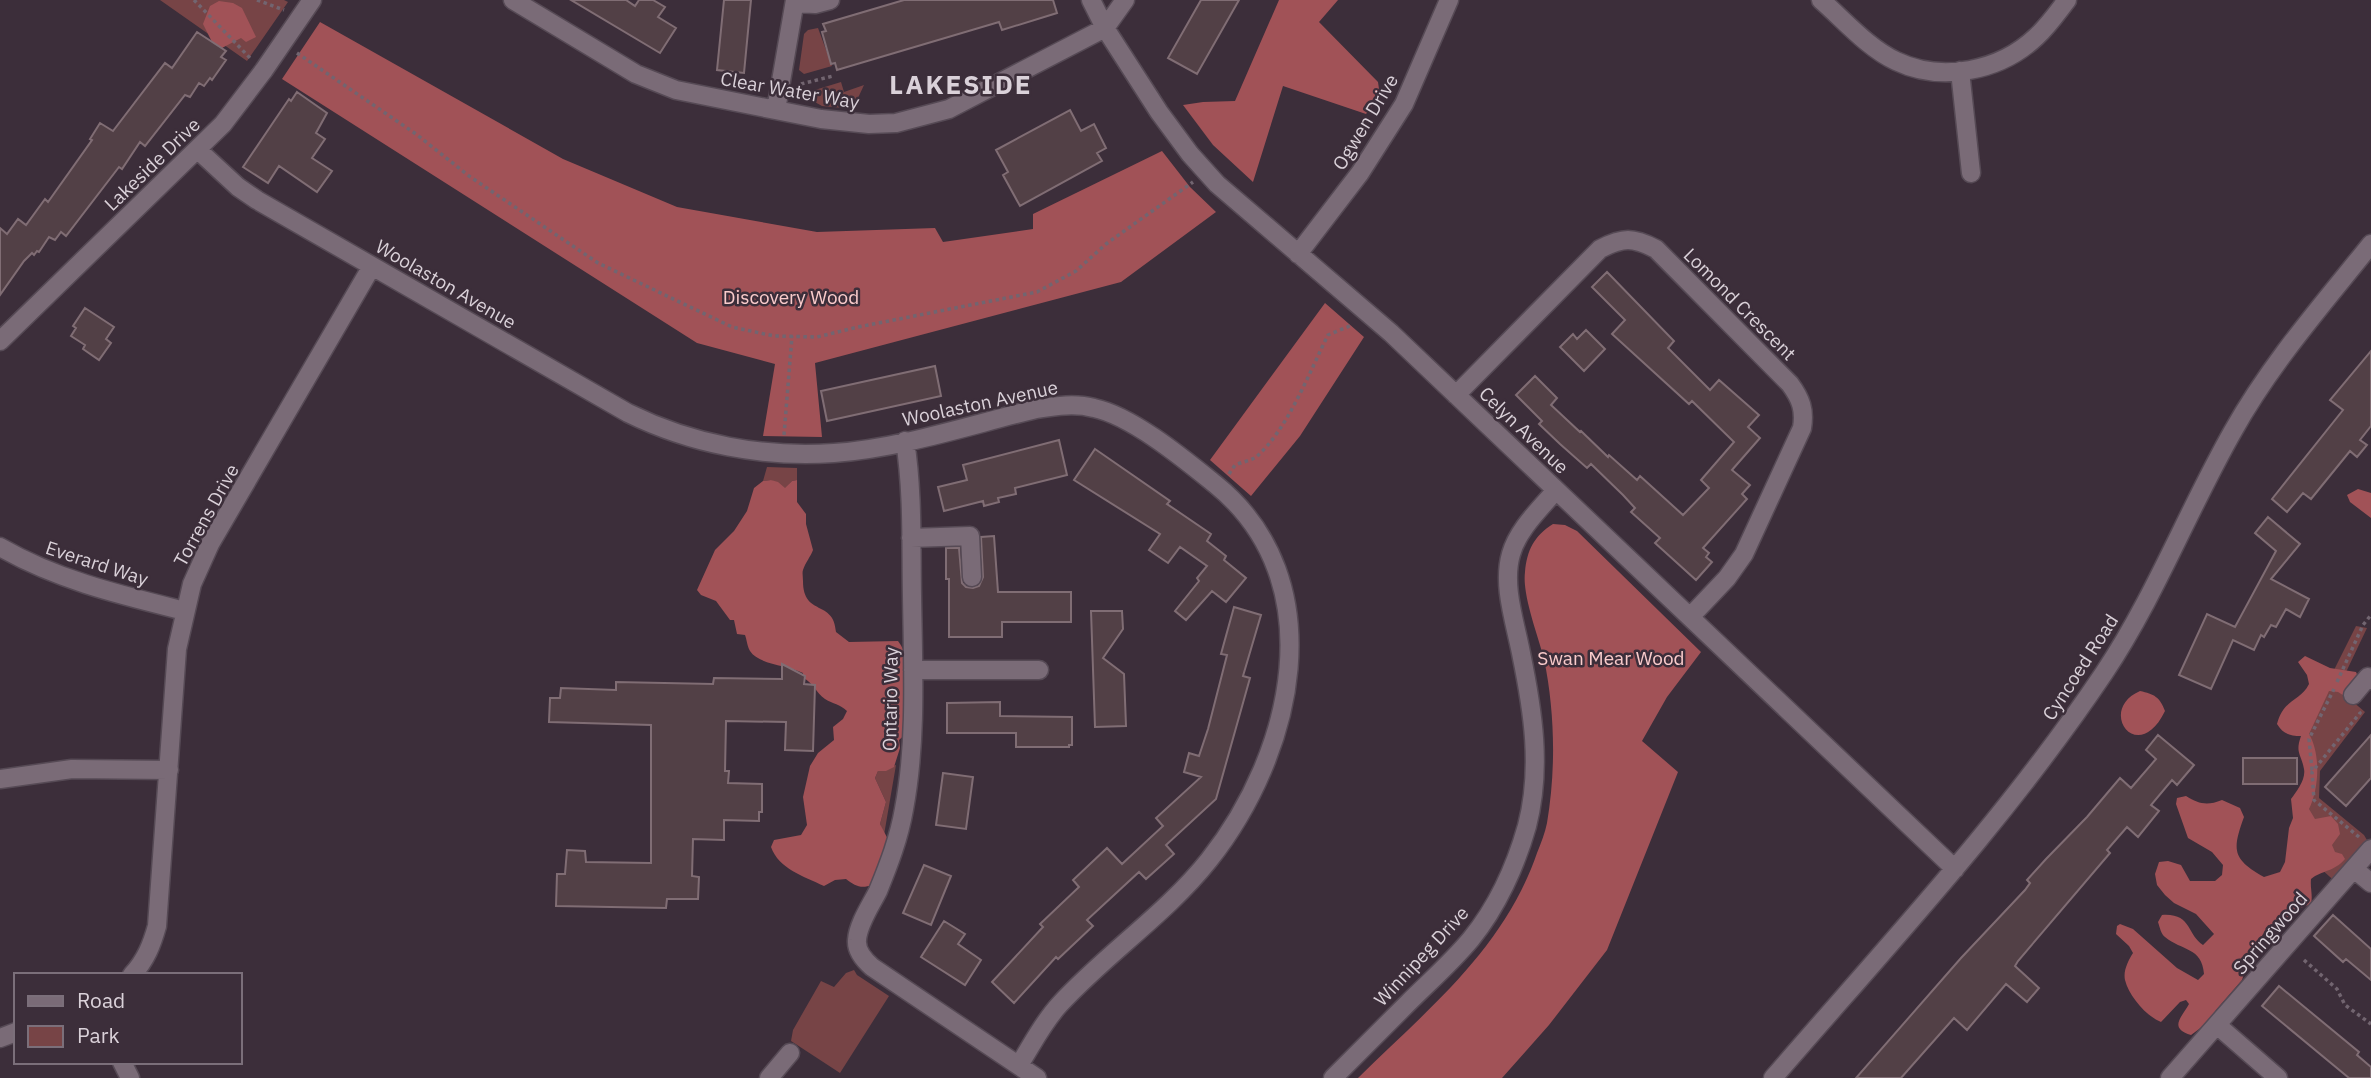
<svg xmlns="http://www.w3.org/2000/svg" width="2371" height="1078" font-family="'IBM Plex Sans',sans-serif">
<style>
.green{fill:#774446}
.forest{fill:#a15257}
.building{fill:#524046;stroke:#806d74;stroke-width:2}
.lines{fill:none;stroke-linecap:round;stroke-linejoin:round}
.minor-casing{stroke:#564a55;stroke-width:21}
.path{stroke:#726570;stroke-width:3.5;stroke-dasharray:3.5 3.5;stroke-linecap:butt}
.minor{stroke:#7a6b77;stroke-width:18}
.labels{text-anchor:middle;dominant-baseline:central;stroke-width:5;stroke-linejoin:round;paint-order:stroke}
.street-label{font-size:19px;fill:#dad1d9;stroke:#3c2e3a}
.park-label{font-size:19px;fill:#facbcb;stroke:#3c2e3a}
.district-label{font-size:26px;font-weight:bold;letter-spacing:2px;fill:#dad1d9;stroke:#3c2e3a}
</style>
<rect width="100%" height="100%" fill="#3c2e3a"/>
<path class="green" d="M160,0H284L288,2L247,61Z
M818,28L832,66L804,74L799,70L804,34L808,30Z
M841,82L844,92L864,85L858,98L843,108L822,106L804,96L805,93Z
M767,467L797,468V480L792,481L785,489L771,480L763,481Z
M2356,626L2367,628L2338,689L2365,712L2320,771L2319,798L2364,835L2371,847L2339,885L2311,860L2304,740L2331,676Z
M896,765L884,835L880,824L886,802L875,778L878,771Z
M854,970L857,975L889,996L840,1073L791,1041L793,1030L821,981L834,987L846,973Z"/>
<path class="forest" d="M1279,0H1338L1319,22L1378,82L1380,96L1366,114L1283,86L1253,182L1213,145L1183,105L1203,102L1235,101Z
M219,1L233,3L242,8L256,37L246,42L241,38L222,48L212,42L203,24L210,6Z
M320,22L563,159L677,207L817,232L935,228L943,242L1033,229V214L1162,151L1190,187L1216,212L1121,282L815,363L822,437L763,436L775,364L697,343L282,79Z
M1325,303L1364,337L1300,436L1251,496L1210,460Z
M771,480L778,482L785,488L792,481L797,480V502L806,514V524L813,550C811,556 805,563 803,570C802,573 803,577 803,581C803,617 834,599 836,632L849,642L898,641C914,660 908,708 908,732L899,740L900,748L894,767L886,771H878L875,778L886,802L880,824L891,845L872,885C861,889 855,886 846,879L835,880L824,886C803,876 779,869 771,847L774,840L801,835L807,825L803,797L810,766L818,753L834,740L833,727L843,719L847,711C840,704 833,704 825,699C816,693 813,682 803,678V673C788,665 759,665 750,651C747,646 747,640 745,635L737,634L734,620H730L716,601L701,595L697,590L715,550L734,531L747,511L754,488L763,481Z
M2358,489L2371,493V518L2350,502L2347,495Z
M1553,524L1565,525L1577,531L1701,652L1667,697L1642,741L1678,772L1607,950L1549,1025L1502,1078H1358C1428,1009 1504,949 1537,853C1541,843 1545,833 1547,823C1556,770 1555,712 1544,659C1538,635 1522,595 1525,572C1527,550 1534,536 1553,524Z
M2305,656L2330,668L2356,672L2360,681L2346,697L2338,692L2329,691L2309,734C2321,754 2319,789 2309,809L2315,819L2331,816L2338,824L2340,834L2332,845L2335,852L2342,854L2345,859C2334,872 2322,870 2311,879C2310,888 2313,895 2311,904L2301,908L2263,934L2248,961L2242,980L2216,1010L2210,1021L2191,1035C2168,1028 2182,1017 2189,1004L2186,1000L2180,1002L2161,1022C2146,1016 2129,996 2125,980C2123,971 2128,961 2133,953L2129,946L2116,934L2117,926L2120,924L2133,929L2177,968L2198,980L2204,974C2202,947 2182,951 2165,937C2161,934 2160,928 2158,922L2162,915C2192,913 2187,935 2203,945L2214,934L2196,914L2174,903L2165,895L2157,885L2155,874L2159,862L2168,861L2181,865L2190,881H2215L2222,875L2223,865L2212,852L2188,838L2176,804L2177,798L2186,796C2199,804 2207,806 2222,800L2240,808L2244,817C2232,850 2232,859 2264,877L2280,872L2285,862L2289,828L2293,818L2291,799C2297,791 2306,779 2304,769C2301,753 2295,753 2301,736C2290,736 2283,734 2277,724C2284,698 2300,702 2309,684L2307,675L2298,662Z
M2140,691C2154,694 2160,697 2165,711C2138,767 2096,710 2140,691Z"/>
<path class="building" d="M571,0H626L635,6L639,0H653L665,7L658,17L676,28L660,53Z
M724,0H751L744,73L717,70Z
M904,0H1053L1057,13L1002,30L999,22L837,70L835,63L831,64L822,32L826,31L823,24Z
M1201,0H1239L1197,74L1168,58Z
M197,32L226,51L221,57L226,60L212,80L210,78L204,86L199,83L190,97L185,95L145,146L140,142L122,169L119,167L66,236L61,232L55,240L49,237L39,252L37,251L34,255L32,253L24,261L0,295V228L7,234L18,219L26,225L45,199L48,202L92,140L90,139L100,123L113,131L165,63L172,68Z
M297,92L327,113L316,133L325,139L312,158L332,171L317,192L279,166L268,183L243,167L289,99L291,101Z
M1070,110L1081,131L1094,124L1106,148L1097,153L1102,161L1020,206L1003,175L1008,172L996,150Z
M1607,272L1674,341L1668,348L1710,390L1719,380L1759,415L1748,427L1760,438L1732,470L1750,485L1742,494L1747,499L1703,548L1709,553L1706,557L1712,562L1696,580L1655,543L1660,538L1631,512L1635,508L1623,495L1591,464L1587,468L1560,444L1539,424L1542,421L1516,395L1535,376L1557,398L1551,405L1580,432L1581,431L1608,457L1609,455L1637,480L1640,476L1683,515L1709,488L1701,480L1734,442L1692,401L1689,404L1612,334L1625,320L1592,287Z
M85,308L114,327L106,339L111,343L99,360L83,349L85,345L71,336L76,328L73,326Z
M1586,330L1605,349L1584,371L1560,347L1573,334L1577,339Z
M2371,351V426L2360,440L2367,445L2357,457L2350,451L2311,499L2303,493L2287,512L2272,499L2343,410L2330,400Z
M935,366L941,396L827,421L821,391Z
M1059,440L1067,475L1015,488L1016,494L998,498L999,502L984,506L983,501L944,511L938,487L967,480L963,465Z
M1095,449L1170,501L1167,504L1211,534L1207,541L1226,556L1224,560L1246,578L1226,602L1212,591L1186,620L1175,611L1199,581L1197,578L1207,566L1180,547L1168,563L1149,550L1160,534L1074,480Z
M2268,517L2300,544L2271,579L2309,599L2300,617L2286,609L2276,627L2271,625L2264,637L2261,635L2254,650L2233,640L2211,689L2179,675L2207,614L2235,627L2276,551L2255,533Z
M994,536L998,592H1071V622H1002V637H949V579H946V548H959L962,583L966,587L973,588L979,586L983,577L981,537Z
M1234,607L1261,615L1243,676L1250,678L1216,799L1166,845L1174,854L1146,879L1139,872L1087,920L1093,926L1058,959L1056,957L1014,1003L992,982L1043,927L1040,924L1079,887L1073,880L1107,848L1122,864L1163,826L1156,818L1201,777L1184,772L1189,753L1199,756L1208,729L1227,655L1221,654Z
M1091,611H1122L1123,629L1103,658L1124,674L1126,726L1095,727Z
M782,664L805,676L804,684L815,685L813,751L785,750L786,722L726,721L725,771H729L728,783L762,784V812H759V821L724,820V840L693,839L692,876L699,877L698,899H667L666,908L556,906L557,874H565L567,850L585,851L586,862L651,863V725L549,722L550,698H560L561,688L616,690V682L713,684L714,678L782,679Z
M1000,702V716L1072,717V745H1069V747H1016V733H947V703Z
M2158,735L2194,765L2177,785L2172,780L2151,805L2159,811L2138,837L2127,827L2107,850L2110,853L2018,961L2015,966L2039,988L2027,1002L2006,984L1967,1030L1954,1018L1901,1078H1856L1961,958L2025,890L2030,883L2027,880L2046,859L2087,817L2120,778L2131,788L2156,759L2146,750Z
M2371,735V778L2346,806L2325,787Z
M2243,758H2297V784H2243Z
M943,773L973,777L966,829L936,825Z
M924,865L951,876L931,925L903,913Z
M2333,915L2371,949V980L2346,959L2343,962L2314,936Z
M944,921L965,934L958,944L981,960L965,985L921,957Z
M2279,986L2359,1052L2357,1055L2371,1067V1078H2349L2262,1006Z"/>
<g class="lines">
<defs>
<path id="minor" d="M513,0L636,74L676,90L821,119L869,124L896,123L949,109L1105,28L1125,0
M1091,0L1105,28L1159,112L1190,154L1217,184L1391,333L1955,869
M1821,0C1844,20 1868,48 1896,61C1942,83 2000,71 2036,37C2048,26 2057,13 2067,0
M795,3L815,4L830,0
M1960,71L1971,173
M776,110L795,0
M198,150L238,187L257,200L628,413C691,444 763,458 834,453C902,448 970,425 1036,409C1056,406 1075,403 1094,408C1132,416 1184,459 1215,484C1335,581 1293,754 1209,860C1167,913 1106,954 1060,1004C1043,1022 1032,1045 1019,1065
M1298,254L1360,173L1404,104L1449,0
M0,341L223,124L264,70L312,0
M1456,395L1600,249C1623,237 1633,237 1656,249L1790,384C1801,399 1805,410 1802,428L1744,554L1727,578L1690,617
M905,441C913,492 911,544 912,596C913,667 917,740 904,809C899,838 889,864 878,891C871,905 858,924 857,940C856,951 864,960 872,967L1037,1078
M911,538L970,536L972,577
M0,547C57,580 121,595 185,611
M913,670H1039
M2353,695L2368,677L2371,680
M0,779L72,769L169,770
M2354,869L2371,883
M132,975C146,960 152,944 157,926L177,649L192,584L210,544L372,266
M2217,1025L2278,1078
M0,1038L16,1032
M122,1062L130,1078
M769,1078L790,1053
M1333,1078C1358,1053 1383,1028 1408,1003C1429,982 1452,962 1471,939C1497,907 1516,865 1527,826C1542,768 1533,711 1521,653C1515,622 1502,585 1511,554C1518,529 1540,509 1556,490
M1773,1078C1887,946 2006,819 2104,673C2155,597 2188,510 2233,431C2271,363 2323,304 2371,244
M2170,1078L2371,849"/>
</defs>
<use href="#minor" class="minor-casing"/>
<path class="path" d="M194,0L251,59
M257,0L284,10
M297,53L416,134L469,176L598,263L732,327L774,336L817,337L858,327L1037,292L1076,271L1106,244L1193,182
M801,84L833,76
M784,435L792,336
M1229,474L1235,465C1242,462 1250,461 1256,457C1287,431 1310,371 1328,335L1352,325
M2337,682L2363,625L2371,615
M2312,770L2309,739L2334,689
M2359,837L2314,800L2312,772L2360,713L2359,712
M2304,960L2337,989L2345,1005L2371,1024"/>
<use href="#minor" class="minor"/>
</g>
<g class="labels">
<g class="street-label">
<text transform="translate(790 90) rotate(10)">Clear Water Way</text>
<text transform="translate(1365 122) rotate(-59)">Ogwen Drive</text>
<text transform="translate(152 164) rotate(-44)">Lakeside Drive</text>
<text transform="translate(446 284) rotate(30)">Woolaston Avenue</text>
<text transform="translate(1740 304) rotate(45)">Lomond Crescent</text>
<text transform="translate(980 403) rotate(-12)">Woolaston Avenue</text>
<text transform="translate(1524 430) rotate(44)">Celyn Avenue</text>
<text transform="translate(206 515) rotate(-61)">Torrens Drive</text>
<text transform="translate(97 563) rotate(18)">Everard Way</text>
<text transform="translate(2080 667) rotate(-57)">Cyncoed Road</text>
<text transform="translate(890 699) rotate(-89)">Ontario Way</text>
<text transform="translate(2270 933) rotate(-49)">Springwood</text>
<text transform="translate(1421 956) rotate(-47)">Winnipeg Drive</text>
</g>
<g class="park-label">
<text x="791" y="297">Discovery Wood</text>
<text x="1611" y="658">Swan Mear Wood</text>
</g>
<g class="district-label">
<text x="961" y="84">LAKESIDE</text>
</g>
</g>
<rect x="14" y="973" width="228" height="91" fill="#3c2e3a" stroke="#7b6f7a" stroke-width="2"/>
<rect x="28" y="996" width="35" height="10" fill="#7a6b77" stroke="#7b6f7a" stroke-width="2"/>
<text x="77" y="1008" font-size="21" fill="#dad1d9">Road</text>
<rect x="28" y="1026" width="35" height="21" fill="#774446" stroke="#7b6f7a" stroke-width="2"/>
<text x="77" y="1043" font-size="21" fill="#dad1d9">Park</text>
</svg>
